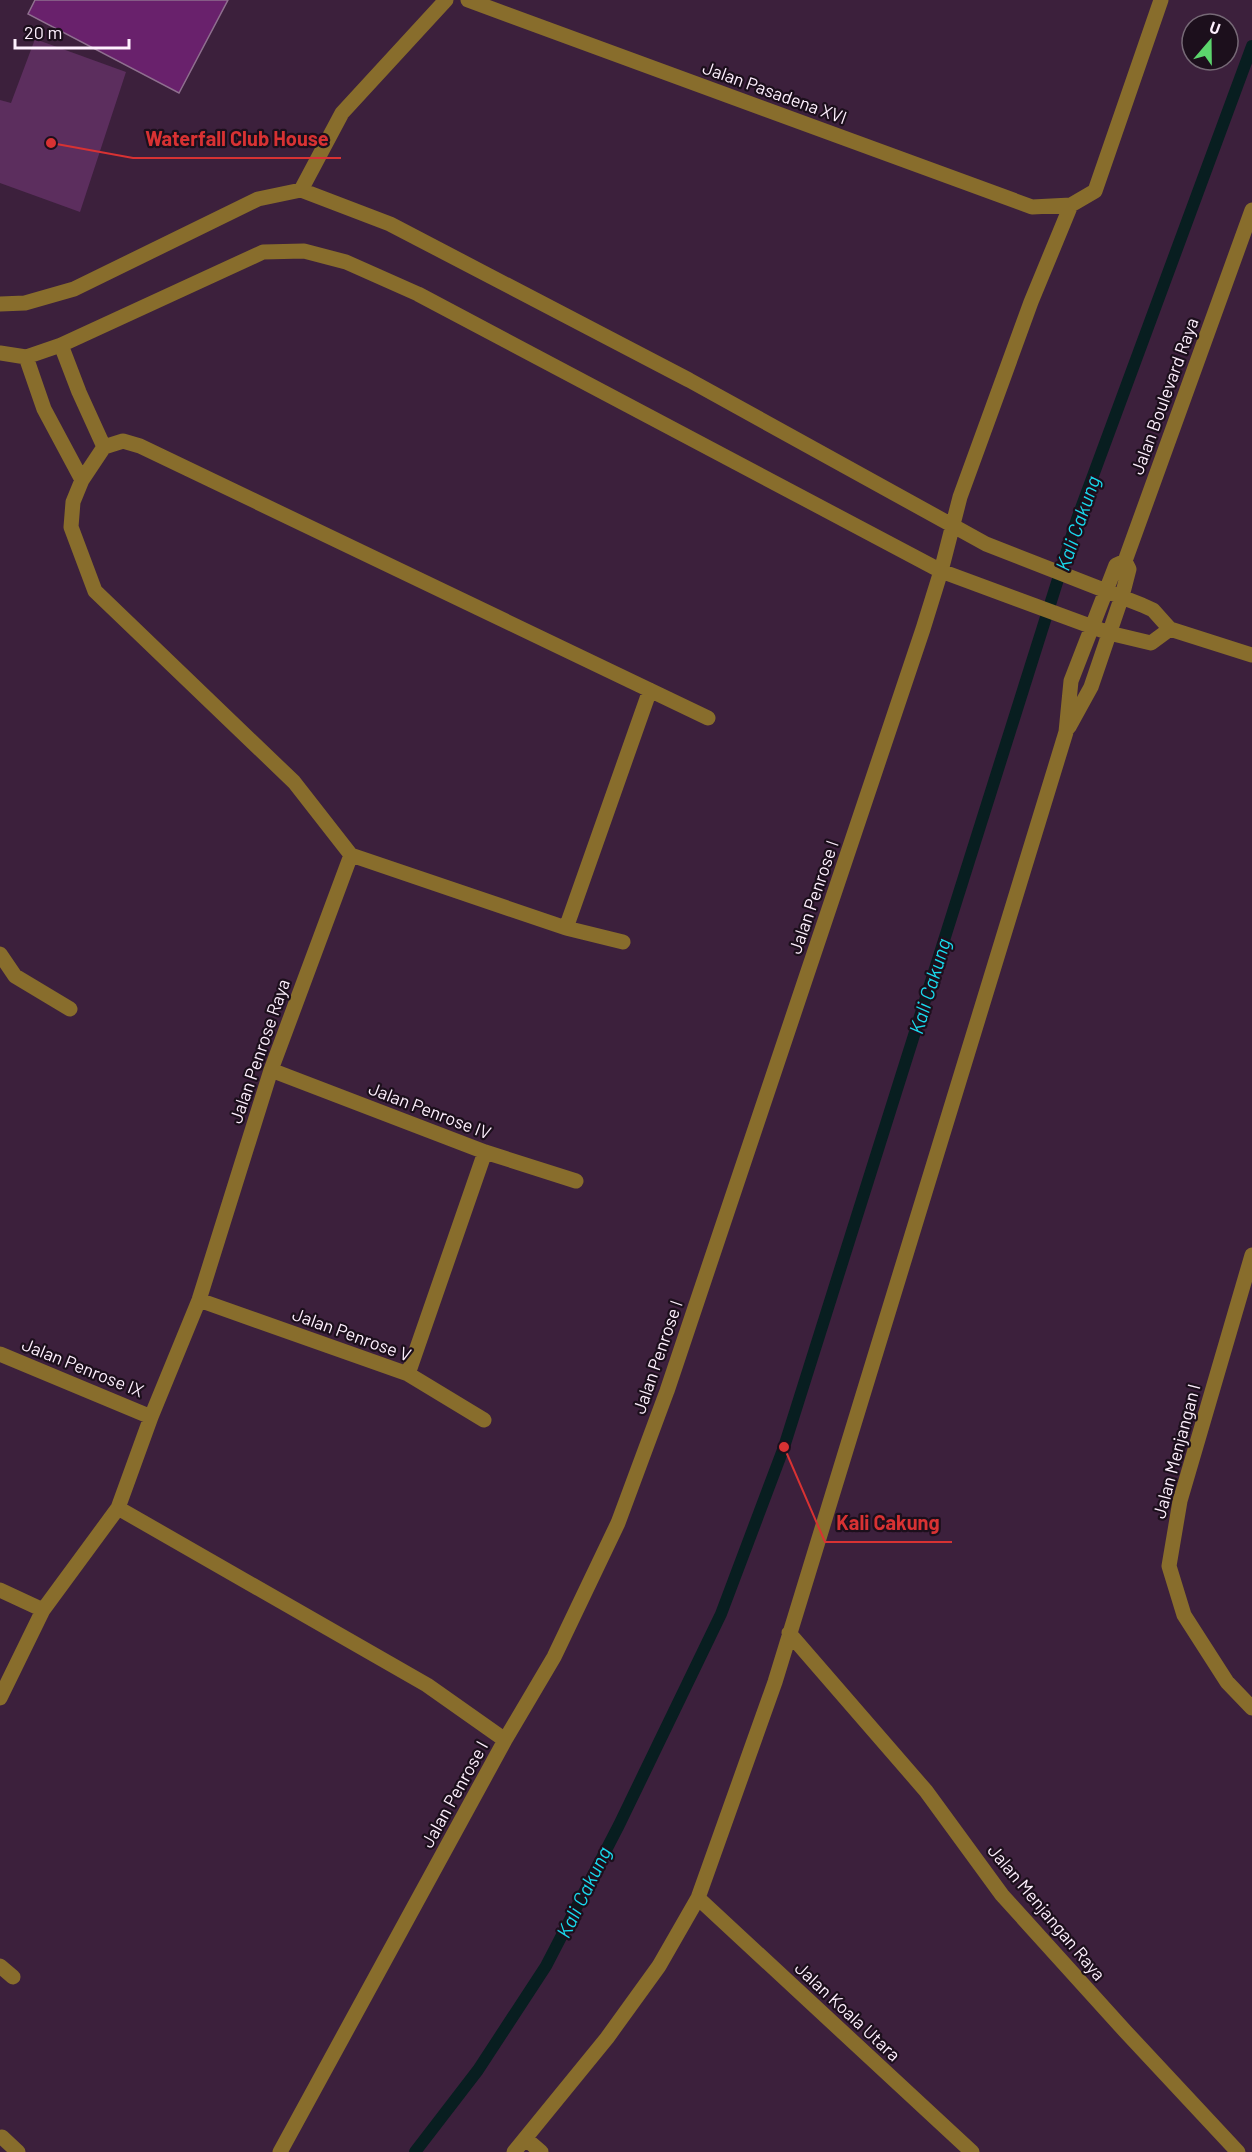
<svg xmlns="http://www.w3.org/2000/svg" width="1252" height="2152" font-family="Barlow,sans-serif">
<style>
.green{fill:#5c2e5e}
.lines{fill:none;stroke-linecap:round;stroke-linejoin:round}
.stream{stroke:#081e20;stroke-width:12}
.building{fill:#69216c;stroke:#8f6f8f;stroke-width:1.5}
.lane{stroke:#886d2c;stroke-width:15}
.street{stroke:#886d2c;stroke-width:15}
.labels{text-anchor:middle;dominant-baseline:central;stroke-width:4.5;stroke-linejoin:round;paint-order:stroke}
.street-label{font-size:18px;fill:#fef0fe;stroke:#1c0f1c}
.water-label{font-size:20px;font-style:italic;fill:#19d9ec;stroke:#1c0f1c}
.leader{fill:none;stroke:#d83233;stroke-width:2}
.callout-dot{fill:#d83233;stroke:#1c0f1c;stroke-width:2}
.callout-label{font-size:20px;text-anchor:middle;font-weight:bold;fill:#d83233;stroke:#1c0f1c;stroke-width:4.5;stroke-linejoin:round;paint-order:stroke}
</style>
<rect width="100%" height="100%" fill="#3c203c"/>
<path class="green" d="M35,39L126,72L80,212L0,183V100L11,103Z"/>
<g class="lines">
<path class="stream" d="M415,2152L478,2070L546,1966L619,1825L721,1614L784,1447L1077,519L1252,46"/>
</g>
<path class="building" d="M35,0H228L179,93L28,14Z"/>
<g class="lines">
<path class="lane" d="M2,2137L18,2152"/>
<path class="street" d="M468,0L1032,207L1071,205
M301,190L342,113L446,0
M0,304L25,303L74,289L258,199L301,190L390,224L689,380L986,544L1142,605L1153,610L1170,629
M61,345L79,392L104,447
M0,353L26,357L61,345L263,252L304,251L346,262L418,294L941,571L1109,633L1151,643L1170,629
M26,357L44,409L82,480
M104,447L123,441L140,446L708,718
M1170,629L1252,655
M1069,727L1091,687L1122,596L1129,569L1125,561
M351,855L566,928L623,942
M566,928L650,690
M0,954L15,976L70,1009
M271,1070L485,1152L576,1181
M1252,1255L1180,1501L1169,1566L1184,1615L1227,1682L1252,1708
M199,1300L408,1374L484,1420
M0,1354L151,1417
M408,1374L485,1152
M118,1508L427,1685L505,1740
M0,1590L43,1610
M789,1633L926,1791L1002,1895L1125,2031L1238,2152
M0,1698L43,1610L118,1508L151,1417L199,1300L271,1070L351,855L294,782L95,591L71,527L73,502L82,480L104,447
M698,1898L972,2152
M0,1966L13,1977
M526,2139L541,2152
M280,2152L505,1740L554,1657L618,1523L667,1391L923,629L941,571L960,497L1031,302L1071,205L1095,191L1161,0
M514,2152L607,2038L659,1966L698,1898L775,1682L1066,732L1071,681L1116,565L1125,561L1252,210"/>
</g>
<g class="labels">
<g class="street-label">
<text transform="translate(775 92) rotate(20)">Jalan Pasadena XVI</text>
<text transform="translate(1164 396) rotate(-70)">Jalan Boulevard Raya</text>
<text transform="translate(813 897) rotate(-71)">Jalan Penrose I</text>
<text transform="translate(259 1051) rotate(-71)">Jalan Penrose Raya</text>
<text transform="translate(430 1110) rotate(21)">Jalan Penrose IV</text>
<text transform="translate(352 1334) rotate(20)">Jalan Penrose V</text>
<text transform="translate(657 1357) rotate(-71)">Jalan Penrose I</text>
<text transform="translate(83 1367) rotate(22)">Jalan Penrose IX</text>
<text transform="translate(1176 1451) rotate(-75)">Jalan Menjangan I</text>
<text transform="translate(454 1794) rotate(-61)">Jalan Penrose I</text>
<text transform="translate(1047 1912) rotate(50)">Jalan Menjangan Raya</text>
<text transform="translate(848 2011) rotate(43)">Jalan Koala Utara</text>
</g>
<g class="water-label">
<text transform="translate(1077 523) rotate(-71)">Kali Cakung</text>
<text transform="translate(929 986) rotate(-73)">Kali Cakung</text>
<text transform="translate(583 1892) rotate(-64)">Kali Cakung</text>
</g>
</g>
<path class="leader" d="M51 143L133 158H341M784 1447L825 1542H952"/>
<g class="callout-dot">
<circle cx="51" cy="143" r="6"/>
<circle cx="784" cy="1447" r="6"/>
</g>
<g class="callout-label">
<text x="237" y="146">Waterfall Club House</text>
<text x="888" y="1530">Kali Cakung</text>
</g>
<g transform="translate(1210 42) rotate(20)"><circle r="28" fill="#1c0f1c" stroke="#766976" stroke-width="1.5"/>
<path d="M0-4.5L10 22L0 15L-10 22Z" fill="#5cd56d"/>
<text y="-9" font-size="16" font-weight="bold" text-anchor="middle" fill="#fef0fe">U</text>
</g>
<path d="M15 39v9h114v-9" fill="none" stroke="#fef0fe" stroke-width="3"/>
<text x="24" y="39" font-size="18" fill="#fef0fe" stroke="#1c0f1c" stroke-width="4.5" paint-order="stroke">20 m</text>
</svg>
